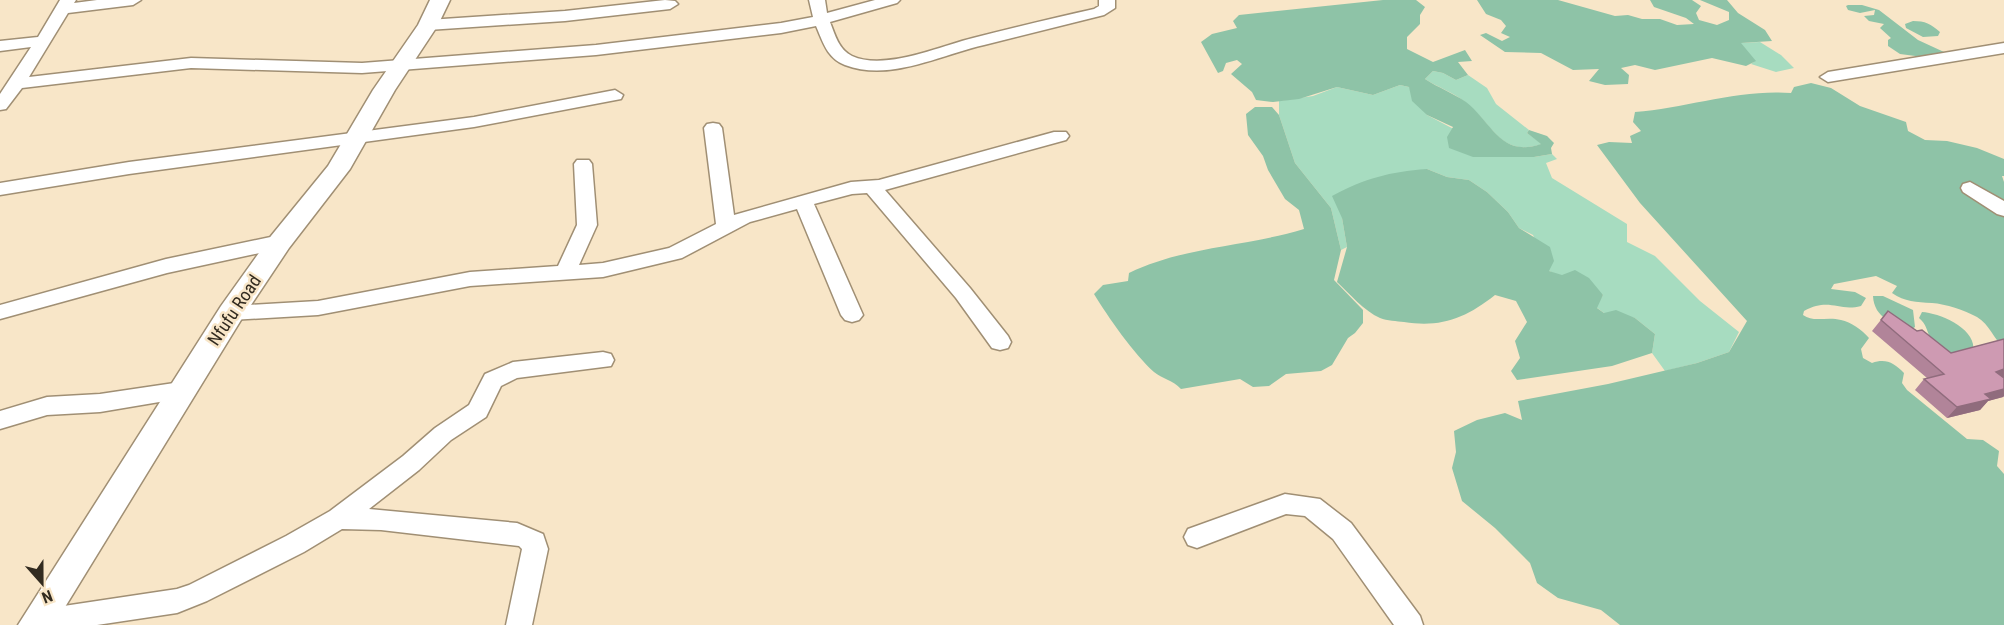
<svg xmlns="http://www.w3.org/2000/svg" width="2004" height="625" font-family="'Roboto Condensed',sans-serif">
<style>
.green{fill:#a7dcc0}
.forest{fill:#8ec3a7}
.lines{fill:none;stroke-linecap:round;stroke-linejoin:round}
.minor-casing{stroke:#a08f74;stroke-width:3}
.tertiary-casing{stroke:#a08f74;stroke-width:3}
.minor{fill:#fff;fill-rule:evenodd}
.tertiary{fill:#fff;fill-rule:evenodd}
.wall{fill:#b18499}
.shaded-wall{fill:#906c7d}
.building{fill:#ce9ab2;stroke:#906c7d;stroke-width:1.5}
.labels{text-anchor:middle;dominant-baseline:central;stroke-width:5;stroke-linejoin:round;paint-order:stroke}
.street-label{font-size:18px;fill:#322b20;stroke:#f8e6c8}
</style>
<rect width="100%" height="100%" fill="#f8e6c8"/>
<path class="green" d="M1760,42L1781,55L1794,68L1776,72L1751,64L1755,61L1740,43Z
M1433,71L1443,73L1456,80L1468,75L1487,88L1496,104L1529,130L1527,133L1542,144C1499,158 1493,123 1465,102C1453,92 1439,88 1425,79Z
M1400,85L1409,87L1427,115L1505,156L1534,157L1552,154L1557,159L1546,163L1552,178L1627,224V242L1655,256L1700,301L1739,332L1729,352L1697,363L1665,371L1652,353L1655,334L1635,318L1604,313L1596,307L1603,295L1549,271L1533,235L1519,228L1508,212L1487,192L1469,180L1447,177L1427,169L1342,218L1347,247L1341,250L1331,208L1295,163L1279,115V101L1313,96L1337,87L1373,95Z"/>
<path class="forest" d="M1383,0H1416L1425,7L1420,15V24L1407,37V49L1433,62L1465,50L1472,61L1458,62L1468,75L1456,80L1443,73L1433,71L1425,79C1439,88 1453,93 1466,102C1492,122 1500,158 1541,144L1527,133L1529,130L1547,136L1554,143L1551,148L1552,154L1534,157H1473L1449,148L1447,137L1453,127L1427,115L1412,101L1409,87L1400,85L1373,95L1337,87L1299,99L1273,102L1256,100L1252,92L1231,74L1242,64L1237,60L1226,63L1223,71L1218,73L1201,42L1212,34L1237,28L1233,21L1239,15Z
M1477,0H1558L1615,16L1628,15L1642,19H1660L1677,25L1694,24L1686,18L1654,7L1650,0H1692L1701,6L1696,13L1699,20L1717,25L1729,20V12L1700,0H1727L1738,13L1765,30L1772,41L1741,43L1756,61L1746,66L1712,58L1655,70L1635,65L1621,68L1629,75L1628,84L1605,85L1589,81L1599,69L1573,70L1541,53L1505,52L1480,35L1486,33L1502,41L1510,37L1501,33L1506,26L1501,20L1486,14Z
M1848,5H1862L1879,10L1918,40L1944,52L1946,60L1900,54L1888,46V40L1891,38L1880,28L1884,24L1869,21L1864,16L1874,15L1875,10L1860,13L1848,10L1846,6Z
M1913,21C1925,21 1931,24 1940,32L1938,36L1923,37L1906,28L1905,24Z
M1811,83L1831,88L1860,106L1906,122L1908,131L1925,140L1947,141L1977,148L2004,159V176H2002L2004,182V348C1993,338 1990,325 1977,317C1964,310 1946,304 1932,303C1916,302 1905,302 1892,293L1897,286L1876,276L1834,284L1831,289L1855,292L1866,298L1861,306C1838,312 1830,297 1804,311L1803,315C1814,323 1827,316 1841,320C1851,322 1862,330 1869,338L1861,349L1863,358L1872,363C1886,358 1894,363 1904,373L1902,383L1907,390L1967,439L1983,440L1999,451L1997,466L2004,474V625H1620L1601,610L1558,598L1537,583L1530,563L1495,528L1462,501L1452,468L1456,452L1454,431L1477,420L1505,413L1522,420L1518,401L1608,384L1697,363L1729,352L1747,321L1640,203L1597,145L1609,142L1632,143L1630,136L1641,131L1633,122L1635,112C1686,108 1739,89 1791,93L1794,87Z
M1255,107H1272L1279,115L1295,163L1331,208L1341,250L1334,280L1363,310V323L1355,333L1348,338L1332,365L1321,371L1286,374L1269,386L1253,387L1240,379L1181,389C1173,380 1162,379 1154,372C1134,354 1108,317 1094,294L1103,285L1128,281L1129,273C1185,246 1245,247 1304,229L1299,210L1285,199L1268,170L1263,156L1248,135L1246,114Z
M1427,169L1447,177L1469,180L1487,192L1508,212L1519,228L1550,247L1554,261L1549,271L1562,275L1575,270L1589,278L1603,295L1597,308L1604,313L1616,310L1635,318L1655,334L1652,353L1612,366L1517,380L1511,371L1520,358L1515,341L1527,322L1516,301L1495,295C1466,318 1441,328 1404,322C1397,321 1387,321 1380,318C1364,311 1350,294 1337,282L1347,247L1342,218L1332,196C1366,178 1389,172 1427,169Z
M1873,296H1883L1913,310L1915,327L1912,329C1894,325 1874,318 1873,296Z
M1922,312C1940,313 1978,329 1973,352L1954,355C1945,350 1935,345 1929,335C1926,328 1926,324 1919,318Z"/>
<g class="lines">
<defs>
<path id="minor" d="M60,0H76L74,3L97,0H141L133,5L68,13L29,77L191,58L362,63L596,45L781,23L813,17L809,0H825L827,13L875,0H900L897,3L830,22C835,35 839,50 852,56C885,71 940,46 973,38C1013,28 1053,18 1094,9L1099,6V0H1115V8L1104,15C1064,25 1024,35 984,45C940,55 890,82 845,65C827,58 823,42 816,26L781,33L596,55L362,73L191,68L22,88L6,109L0,110V94L31,47L0,51V41L38,37Z
M665,0L675,1L678,4L670,9L565,21L428,30L420,25L428,20L565,11Z
M2004,43V53L1828,82L1820,77L1828,72Z
M615,90L623,95L621,99L474,127L129,174L0,195V183L129,162L474,117Z
M713,123L719,124L722,128L734,215L851,182L879,180L1054,132H1066L1069,136L1066,140L885,190L970,288L1008,336L1011,342L1008,348L1000,350L992,348L956,298L867,193L852,194L814,204L863,315L859,320L852,322L845,320L841,315L797,209L750,222L682,258L603,277L470,286L318,315L231,320L224,318L220,313L224,308L231,306L318,301L470,272L558,266L577,225L574,164L577,160H589L592,164L597,225L579,265L603,263L669,248L716,224L704,128L707,124Z
M1970,182L2004,201V216L1997,214L1963,192L1961,188L1963,184Z
M280,235L287,237L290,242L287,247L167,273L0,319V305L166,259Z
M603,352L611,354L614,360L611,366L517,378L501,386L486,417L451,440L419,470L369,509L517,523L543,534L548,549L532,625H506L522,549L519,546L381,530L342,529L304,552L207,601L177,613L97,625H25L24,622L28,613L37,610L177,589L189,585L286,536L330,511L403,456L435,428L469,405L485,374L513,362Z
M181,382L189,385L192,391L189,397L100,412L47,415L0,429V411L47,397L100,394Z
M1285,494L1320,499L1351,523L1420,616L1423,625H1394L1333,539L1305,516L1286,514L1197,548L1188,545L1184,537L1188,529Z"/>
<path id="tertiary" d="M430,0H450L438,25L395,90L350,169L289,248L241,320L54,625H18L221,306L271,236L328,166L373,90L418,25Z"/>
</defs>
<use href="#minor" class="minor-casing"/>
<use href="#tertiary" class="tertiary-casing"/>
<use href="#minor" class="minor"/>
<use href="#tertiary" class="tertiary"/>
</g>
<path class="wall" d="M1888,311L1917,331L1951,353L2004,339V377L2003,378H2004V396L2003,397L1988,401L1980,410L1947,418L1915,390L1924,379L1927,378L1872,331Z"/>
<path class="shaded-wall" d="M2004,369V377L1985,383L1996,372Z
M2004,389V396L2003,397L1988,401L1980,410L1947,418L1957,407L1985,394Z"/>
<path class="building" d="M1888,311L1917,331L1922,330L1951,353L2004,339V369L1996,372L2004,378V389L1985,394L1991,399L1957,407L1924,379L1944,374L1881,320Z"/>
<g class="labels">
<g class="street-label">
<text transform="translate(234 310) rotate(-56)">Nfufu Road</text>
</g>
</g>
<g transform="translate(42 583) rotate(159)" stroke="#f8e6c8" stroke-width="4.5" paint-order="stroke">
<path d="M0-4.5L10 22L0 15L-10 22Z" fill="#322b20"/>
<text y="-9" font-size="16" font-weight="bold" text-anchor="middle" fill="#322b20">N</text>
</g>
</svg>
